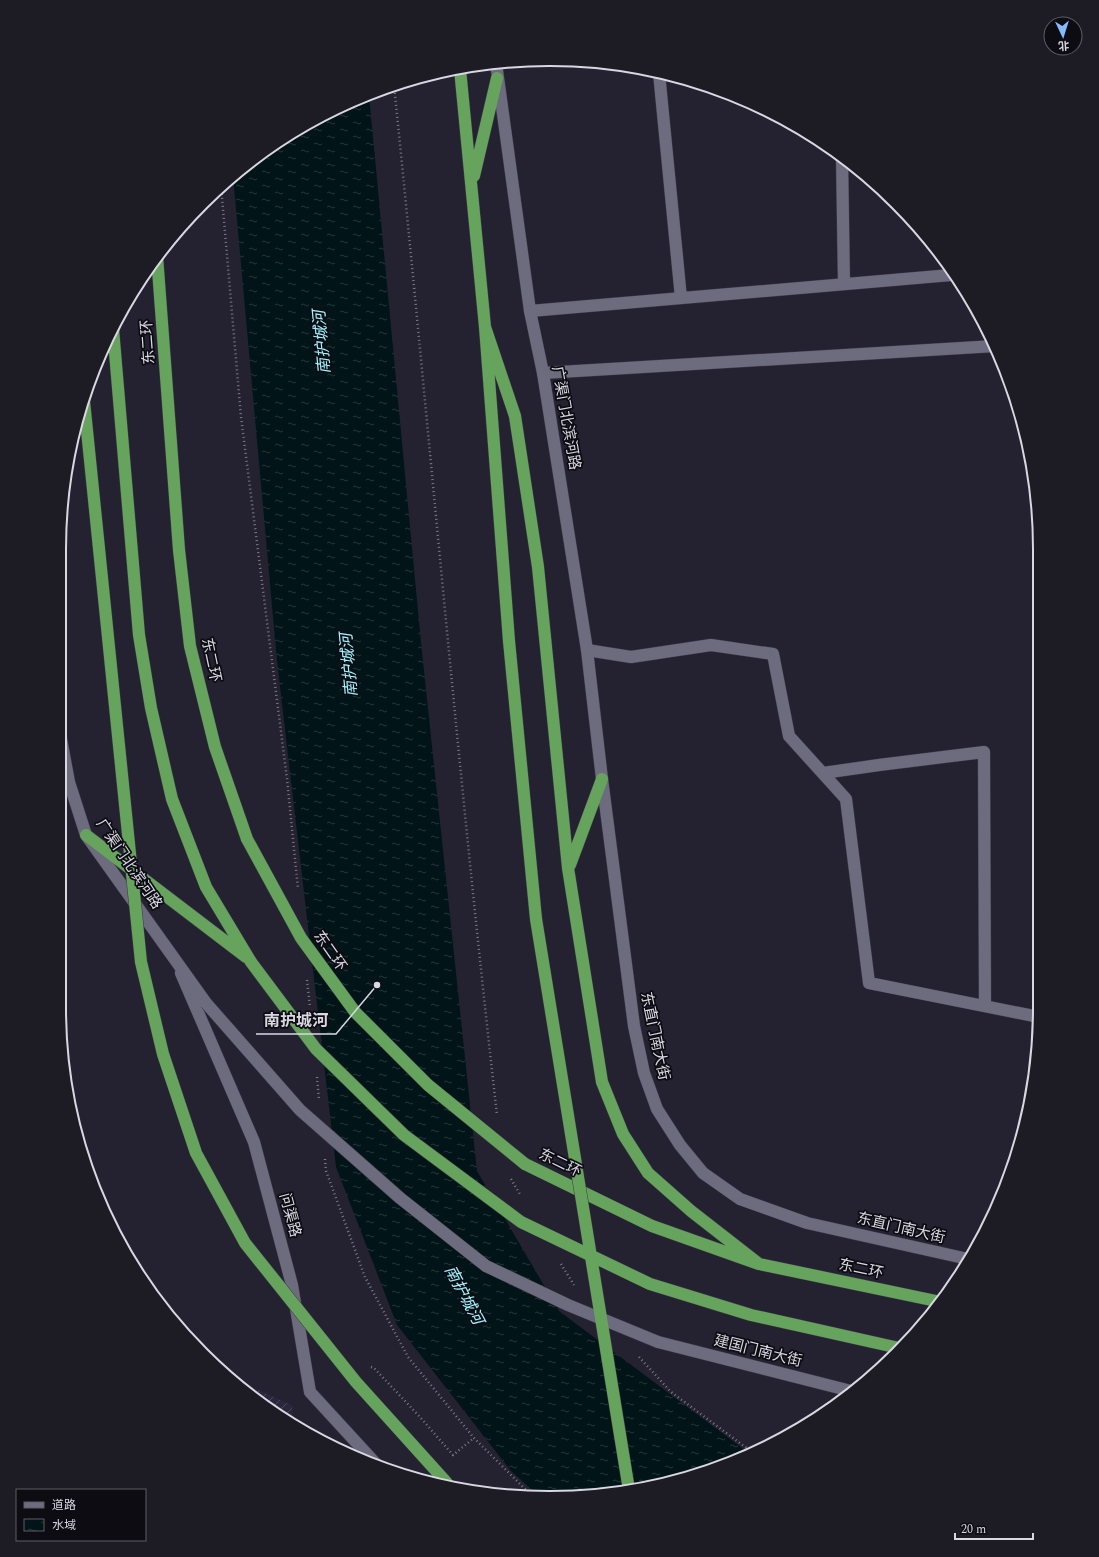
<svg xmlns="http://www.w3.org/2000/svg" width="1099" height="1557" font-family="Spectral,'Noto Sans SC',serif">
<style>
.industrial{fill:url(#industrial-furrows)}
.water{fill:url(#water-ripples)}
.lines{fill:none;stroke-linecap:round;stroke-linejoin:round}
.street-casing{stroke:#3e3b49;stroke-width:13}
.secondary-casing{stroke:#3e3b49;stroke-width:13}
.highway-casing{stroke:#3e3b49;stroke-width:13}
.path{stroke:#7c7a88;stroke-width:2.5;stroke-dasharray:1 3;stroke-linecap:butt}
.street{stroke:#6d6b7e;stroke-width:12}
.secondary{stroke:#6d6b7e;stroke-width:12}
.highway{stroke:#66a45d;stroke-width:12}
.secondary-bridge-casing{stroke:#3e3b49;stroke-width:13;stroke-linecap:butt}
.highway-bridge-casing{stroke:#3e3b49;stroke-width:13;stroke-linecap:butt}
.secondary-bridge{stroke:#6d6b7e;stroke-width:12}
.highway-bridge{stroke:#66a45d;stroke-width:12}
.labels{text-anchor:middle;dominant-baseline:central;stroke-width:3.5;stroke-linejoin:round;paint-order:stroke}
.street-label{font-size:15px;fill:#d8d7e2;stroke:#0d0c13}
.water-label{font-size:16px;font-style:italic;fill:#a1f5ff;stroke:#0d0c13}
.rim{fill:none;stroke:#d8d7e2;stroke-width:2}
.leader{fill:none;stroke:#d8d7e2;stroke-width:1.5}
.callout-dot{fill:#d8d7e2;stroke:#0d0c13;stroke-width:1.5}
.callout-label{font-size:16px;text-anchor:middle;font-weight:bold;fill:#d8d7e2;stroke:#0d0c13;stroke-width:3.5;stroke-linejoin:round;paint-order:stroke}
</style>
<defs>
<pattern id="industrial-furrows" width="10" height="10" patternUnits="userSpaceOnUse"><rect width="10" height="10" fill="#2a273d"/><path d="M-1 1l2-2M0 10L10 0M9 11l2-2" fill="none" stroke="#484659"/></pattern>
<pattern id="water-ripples" width="26" height="14" patternUnits="userSpaceOnUse"><rect width="26" height="14" fill="#011518"/><path d="M2 4q2-2 4 0t4 0M15 11q2-2 4 0t4 0" fill="none" stroke="#253639"/></pattern>
</defs>
<rect width="100%" height="100%" fill="#242131"/>
<path class="industrial" d="M225,1375L292,1405L294,1424L277,1415Z"/>
<path class="water" d="M369,95L421,642L477,1171L559,1311L749,1453L645,1489L550,1498L540,1497L511,1471L397,1325L336,1167L277,661L233,176L304,125Z"/>
<g class="lines">
<defs>
<path id="street" d="M659,73L681,298
M842,156L844,284
M530,311L951,275
M543,373L995,346
M587,650L631,657L711,645L773,654L789,736L846,799L869,983L1039,1017
M823,773L879,765L984,752L985,1006
M181,973L254,1142L292,1285L310,1392L377,1465"/>
<path id="secondary" d="M496,63L530,311L543,373L587,650L602,779L634,1026L644,1073L657,1109L680,1145L703,1173L740,1199L807,1223L968,1259
M59,728L69,782L86,835L206,1003
M658,1342L851,1391"/>
<path id="highway" d="M460,69L485,327L509,641L536,919
M474,176L497,78
M157,256L179,550L190,646L215,747L247,839
M485,327L515,416L538,567L568,868L602,1082L623,1134L648,1173L691,1211L759,1264
M113,329L139,635L151,708L172,799L206,887L251,962
M86,835L246,957
M570,865L602,779
M525,1164L652,1226L759,1264L941,1302"/>
</defs>
<use href="#street" class="street-casing"/>
<use href="#secondary" class="secondary-casing"/>
<use href="#highway" class="highway-casing"/>
<path class="path" d="M394,85C429,428 458,772 497,1115
M221,186L241,417L287,779L298,889
M307,980L310,1007
M317,1077L319,1100
M325,1159L326,1171L365,1277L408,1357L474,1438L533,1497
M511,1179L521,1196
M561,1264L574,1285
M639,1357L671,1392L752,1452
M371,1367L374,1368L420,1417L453,1455L474,1438"/>
<use href="#street" class="street"/>
<use href="#secondary" class="secondary"/>
<use href="#highway" class="highway"/>
<defs>
<path id="secondary-bridge" d="M206,1003L300,1110L400,1198L486,1266L568,1305L658,1342"/>
<path id="highway-bridge" d="M84,401L141,962L163,1054L196,1153L245,1243L356,1382L447,1483
M247,839L301,938L355,1012L428,1085L525,1164
M536,919L629,1490
M251,962L316,1049L404,1135L521,1222L650,1284L751,1315L899,1348"/>
</defs>
<use href="#secondary-bridge" class="secondary-bridge-casing"/>
<use href="#highway-bridge" class="highway-bridge-casing"/>
<use href="#secondary-bridge" class="secondary-bridge"/>
<use href="#highway-bridge" class="highway-bridge"/>
</g>
<g class="labels">
<g class="street-label">
<text transform="translate(148 342) rotate(-94)">东二环</text>
<text transform="translate(566 418) rotate(80)">广渠门北滨河路</text>
<text transform="translate(211 660) rotate(78)">东二环</text>
<text transform="translate(129 864) rotate(56)">广渠门北滨河路</text>
<text transform="translate(330 951) rotate(55)">东二环</text>
<text transform="translate(655 1036) rotate(78)">东直门南大街</text>
<text transform="translate(560 1163) rotate(26)">东二环</text>
<text transform="translate(290 1215) rotate(75)">问渠路</text>
<text transform="translate(901 1228) rotate(13)">东直门南大街</text>
<text transform="translate(861 1269) rotate(12)">东二环</text>
<text transform="translate(758 1351) rotate(14)">建国门南大街</text>
</g>
<g class="water-label">
<text transform="translate(322 342) rotate(-95)">南护城河</text>
<text transform="translate(349 665) rotate(-95)">南护城河</text>
<text transform="translate(464 1295) rotate(62)">南护城河</text>
</g>
</g>
<path d="M0 0H1099V1557H0ZM549 66H550A483 483 0 0 1 1033 549V1008A483 483 0 0 1 550 1491H549A483 483 0 0 1 66 1008V549A483 483 0 0 1 549 66Z" fill="#1d1c24" fill-rule="evenodd"/>
<path class="rim" d="M549 66H550A483 483 0 0 1 1033 549V1008A483 483 0 0 1 550 1491H549A483 483 0 0 1 66 1008V549A483 483 0 0 1 549 66Z"/>
<path class="leader" d="M377 985L336 1034H256"/>
<circle class="callout-dot" cx="377" cy="985" r="4"/>
<g class="callout-label">
<text x="296" y="1026">南护城河</text>
</g>
<rect x="16" y="1489" width="130" height="52" fill="#0d0c13" stroke="#5e5d66"/>
<rect x="24" y="1502" width="20" height="6" fill="#6d6b7e" stroke="#5e5d66"/>
<text x="52" y="1509" font-size="12" fill="#d8d7e2">道路</text>
<rect x="24" y="1519" width="20" height="12" fill="url(#water-ripples)" stroke="#5e5d66"/>
<text x="52" y="1529" font-size="12" fill="#d8d7e2">水域</text>
<g transform="translate(1063 36) rotate(176)"><circle r="19" fill="#0d0c13" stroke="#5e5d66"/>
<path d="M0-3L7 15L0 10L-7 15Z" fill="#85bbfb"/>
<text y="-6" font-size="11" font-weight="bold" text-anchor="middle" fill="#d8d7e2">北</text>
</g>
<path d="M955 1533v6h78v-6" fill="none" stroke="#d8d7e2" stroke-width="2"/>
<text x="961" y="1533" font-size="12" fill="#d8d7e2" stroke="#0d0c13" stroke-width="3" paint-order="stroke">20 m</text>
</svg>
